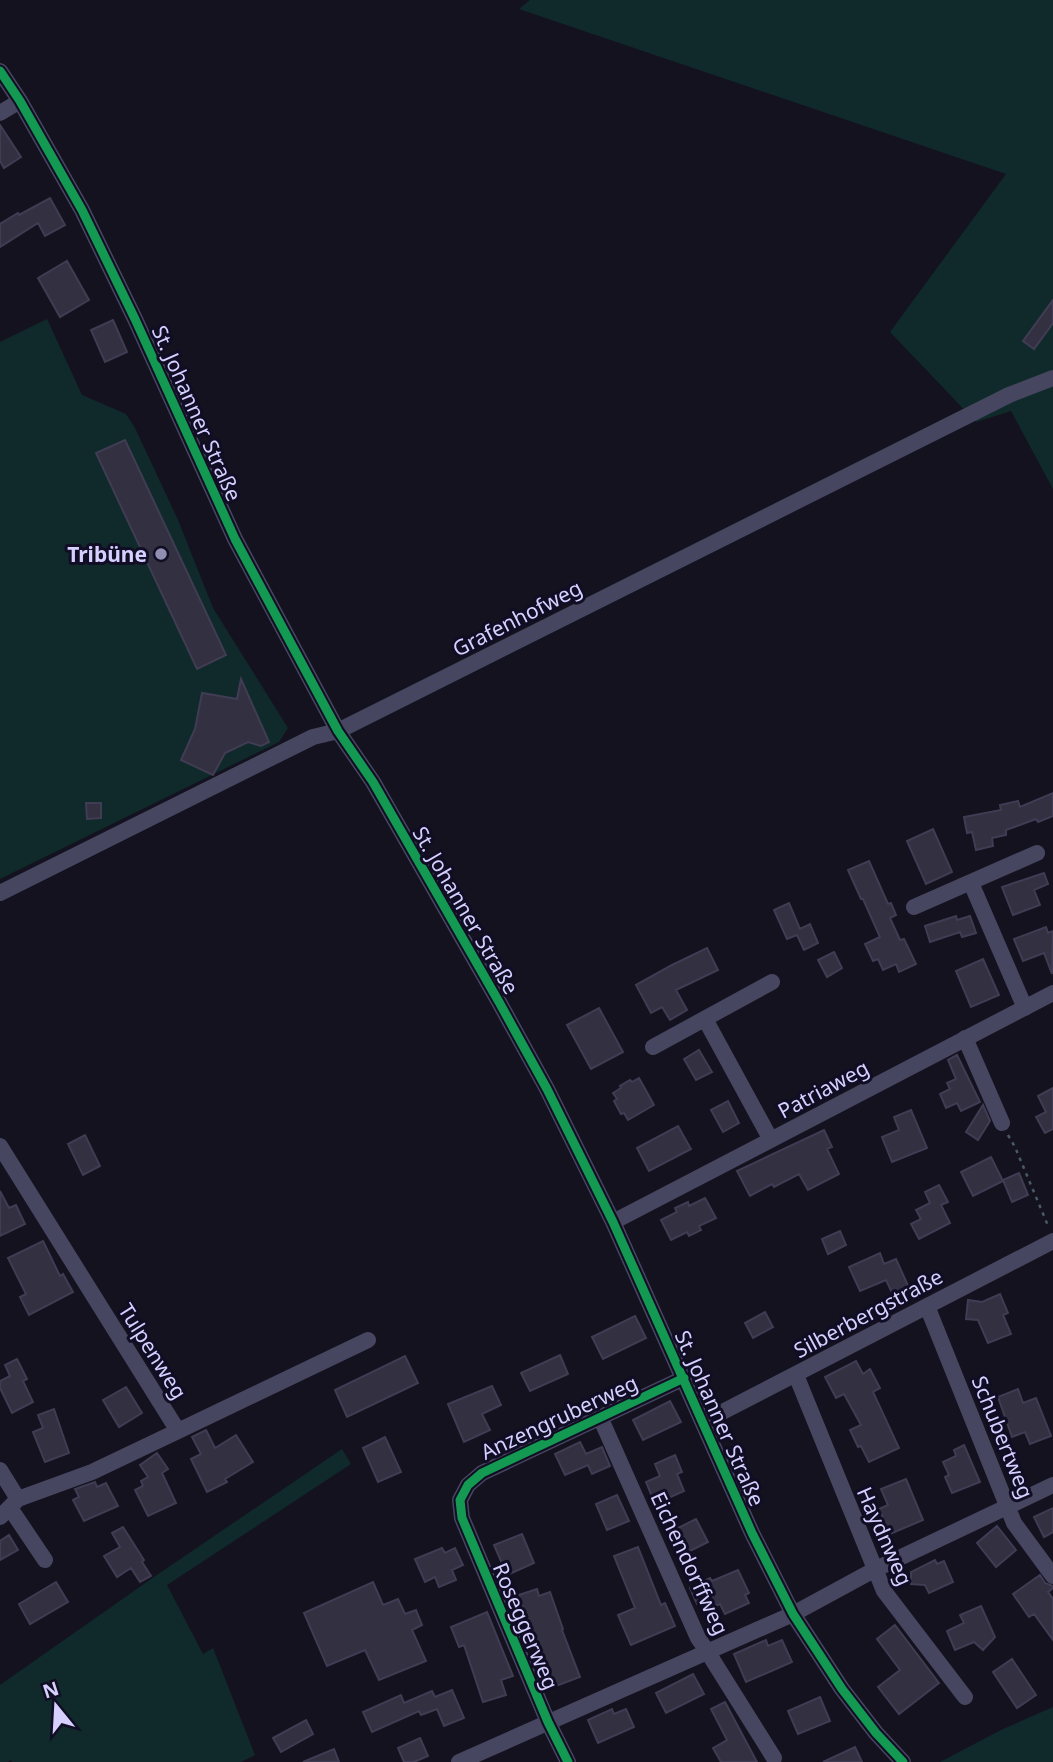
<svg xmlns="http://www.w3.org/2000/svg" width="1053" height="1762" font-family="'Noto Sans',sans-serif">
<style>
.green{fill:#102a2b}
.building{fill:#323041;stroke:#403c53;stroke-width:2}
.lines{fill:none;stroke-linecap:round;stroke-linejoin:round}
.path{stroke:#495969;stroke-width:2.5;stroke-dasharray:3.5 5;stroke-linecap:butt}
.minor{stroke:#474660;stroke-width:16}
.cycleway-casing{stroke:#100d24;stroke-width:13}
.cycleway{stroke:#139951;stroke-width:9}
.poi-dot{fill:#918eb1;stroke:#100d24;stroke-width:2.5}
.labels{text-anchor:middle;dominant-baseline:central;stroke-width:6;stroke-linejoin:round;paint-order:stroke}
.street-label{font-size:21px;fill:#d5d0ff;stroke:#100d24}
.poi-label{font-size:21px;font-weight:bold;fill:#d5d0ff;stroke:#100d24;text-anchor:end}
</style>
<rect width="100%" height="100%" fill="#14121f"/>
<path class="green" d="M530,0H1053V489L1011,411L976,422L890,332L1006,174L519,9Z
M47,319L82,395L126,414L135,428L178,520L213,608L288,728L279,742L0,879V342Z
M342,1449L351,1464L167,1585L203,1654L213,1648L255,1755L241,1762H12L11,1760L8,1762H0V1685L151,1579Z
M1053,1707V1762H940L1001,1730Z"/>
<path class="building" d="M0,125L21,157L4,168L0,161Z
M50,198L65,225L45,236L38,223L0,247V224L18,213L19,215Z
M67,261L89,300L60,317L38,278Z
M1053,300V323L1034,349L1023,341Z
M113,320L127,352L105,362L91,330Z
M125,440L226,655L197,669L96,453Z
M241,679L269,742L261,746L248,742L225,753L213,775L181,760L195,729L202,693L237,699Z
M1053,793V816L1038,822L1036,819L1006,830V835L992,838L993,846L976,850L972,832L967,833L964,817L1001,810L1000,805L1018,801L1020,807Z
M86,803H101V818L87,819Z
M933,829L952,872L926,884L907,841Z
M869,861L888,904L891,903L896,915L890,918L900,940L904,939L916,964L899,972L896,964L883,970L878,959L873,961L865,944L880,937L863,899H861L848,870Z
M1044,873L1048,884L1034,890L1040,905L1013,915L1002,887Z
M789,903L800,929L810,924L818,943L804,950L797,935L787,939L774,910Z
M956,916L957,920L970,916L976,933L962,937L960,932L930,942L925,926Z
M1046,927L1048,933L1053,931L1052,974L1044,953L1023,961L1014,939Z
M707,948L718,970L676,990L687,1010L670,1020L662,1007L651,1013L636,985L672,965Z
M834,952L842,968L827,977L818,960Z
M983,959L999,995L971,1007L956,971Z
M599,1008L623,1052L591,1069L567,1025Z
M699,1050L712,1072L696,1080L684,1059Z
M957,1055L980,1102L961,1111L957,1103L946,1108L940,1094L950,1089L947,1083L956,1079L948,1060Z
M639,1078L654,1105L628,1120L624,1113L621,1114L614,1101L617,1099L613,1093L621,1088L620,1086L630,1080L632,1082Z
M1053,1088V1129L1045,1133L1036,1117L1046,1112L1038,1096Z
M728,1101L739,1123L723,1132L711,1110Z
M983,1105L990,1121L978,1140L966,1132Z
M911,1110L927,1148L892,1162L882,1137L899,1130L894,1117Z
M678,1126L691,1149L649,1171L637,1148Z
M824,1130L832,1147L827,1149L839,1174L808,1190L799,1174L774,1187L772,1184L750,1196L737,1171Z
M85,1135L100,1166L83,1175L68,1144Z
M991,1157L1003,1181L973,1196L961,1172Z
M1019,1173L1028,1195L1012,1202L1003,1180Z
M939,1185L948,1202L941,1205L950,1223L919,1239L911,1224L921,1219L916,1210L930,1203L925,1192Z
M0,1191L9,1208L16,1205L25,1224L0,1236Z
M705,1198L716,1218L699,1226L701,1230L689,1236L687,1232L671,1240L661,1220L677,1212L675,1208L688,1202L689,1206Z
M840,1231L846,1245L828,1254L822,1239Z
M43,1241L60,1276L63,1274L73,1292L29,1315L20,1297L26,1294L8,1258Z
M880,1253L884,1264L896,1259L910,1290L894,1297L886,1280L860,1291L849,1267Z
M1000,1294L1008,1313L1003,1315L1011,1334L988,1343L978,1320L966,1319L968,1300L982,1302Z
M765,1312L773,1327L753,1338L745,1323Z
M635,1316L646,1338L603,1359L592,1337Z
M560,1355L568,1374L530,1391L521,1373Z
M405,1356L418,1383L347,1417L335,1390Z
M17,1359L27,1379L23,1381L33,1402L12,1413L0,1388V1381L10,1376L5,1365Z
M856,1361L863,1374L870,1369L880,1388L873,1392L899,1448L869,1462L861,1446L858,1447L850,1430L861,1425L844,1394L836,1398L825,1377Z
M492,1386L501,1405L482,1414L490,1430L464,1442L448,1404Z
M126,1387L142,1413L119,1427L103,1400Z
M1018,1389L1023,1403L1036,1398L1051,1436L1030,1444L1025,1432L1012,1437L998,1397Z
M670,1401L681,1422L643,1440L633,1420Z
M54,1409L69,1453L45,1462L33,1432L43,1428L38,1415Z
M206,1430L215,1448L236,1435L253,1462L225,1479L227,1482L207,1492L191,1459L201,1454L192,1437Z
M385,1437L401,1472L378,1482L363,1448Z
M580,1442L586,1454L602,1447L610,1466L592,1474L588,1465L565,1475L555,1454Z
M964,1445L980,1482L952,1493L945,1477L949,1475L943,1462L956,1456L954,1450Z
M157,1453L168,1469L162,1473L176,1503L148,1516L135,1490L143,1486L141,1481L148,1477L140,1465Z
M675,1455L682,1472L677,1474L684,1491L655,1504L646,1482L660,1476L655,1464Z
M906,1479L923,1520L890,1534L879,1509L888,1505L881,1489Z
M95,1482L97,1487L106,1483L118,1506L84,1521L73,1500L79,1497L75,1489Z
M617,1495L629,1521L607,1530L596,1504Z
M1053,1508V1532L1044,1537L1034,1517Z
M696,1519L708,1542L684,1554L672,1531Z
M997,1526L1016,1550L996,1567L977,1543Z
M123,1527L144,1560L142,1562L151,1576L140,1582L131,1568L117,1577L104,1556L120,1547L112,1533Z
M522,1534L534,1563L507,1575L494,1545Z
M9,1535L18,1550L0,1560V1541Z
M638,1547L661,1605L665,1603L675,1626L631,1645L618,1615L635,1608L614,1556Z
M442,1548L445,1553L455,1548L463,1565L452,1570L456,1580L439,1587L435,1577L425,1582L415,1559Z
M935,1560L937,1564L944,1561L953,1582L929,1593L925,1585L911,1584V1572Z
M738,1570L749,1593L745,1595L749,1603L725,1614L720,1604L713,1607L709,1598L697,1604L690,1588L710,1578L712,1581Z
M1040,1575L1045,1583L1053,1586V1588L1048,1592L1053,1599V1640L1034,1614L1029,1617L1013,1594Z
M56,1582L68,1602L30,1624L19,1604Z
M373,1582L383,1605L398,1599L405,1614L416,1610L422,1625L412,1630L426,1661L379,1680L365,1650L327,1666L304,1613Z
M537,1589L539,1596L550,1592L563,1629L562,1630L580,1677L548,1689L541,1672L546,1671L535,1640H533L519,1595Z
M981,1606L995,1637L983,1650L974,1642L955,1650L947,1631L964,1623L960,1615Z
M487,1612L513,1676L501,1680L506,1695L483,1702L464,1645L459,1647L451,1627Z
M895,1625L939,1683L899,1714L878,1687L900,1670L877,1639Z
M766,1640L768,1646L782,1640L792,1662L746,1682L734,1654Z
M1012,1659L1036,1695L1017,1708L993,1672Z
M693,1674L704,1694L666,1713L656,1693Z
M452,1690L464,1718L444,1726L437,1709L421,1715L419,1711L372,1732L363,1712L401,1695L404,1703L432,1691L435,1697Z
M820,1697L830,1721L798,1734L788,1711Z
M725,1702L757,1762H721L713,1748L727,1740L711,1709Z
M612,1709L614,1714L626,1709L634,1727L598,1743L588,1720Z
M306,1720L313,1734L281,1752L273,1738Z
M420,1738L428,1756L414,1762H404L398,1748Z
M855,1747L862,1762H823Z
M334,1749L339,1762H303Z"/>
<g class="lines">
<path class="path" d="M1008,1135L1015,1147L1049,1228"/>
<path class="minor" d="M0,71L20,101L82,210L135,319L235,539L338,731L373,782L499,1002L547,1089L613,1222L752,1533L793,1614L842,1689L876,1733L903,1762
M0,113L20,101
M971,883L1025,1008
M0,893L313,737L338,731L1009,395L1053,378
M914,907L1037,853
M705,1019L771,1140
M965,1038L1002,1123
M653,1047L772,982
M0,1146L178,1431L92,1472L18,1499L0,1517
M613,1222L1053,993
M927,1306L1014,1523L1053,1576
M796,1375L884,1591L965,1697
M600,1417L698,1638L707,1651L774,1758
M703,1422L1053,1241
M178,1431L368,1340
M0,1470L18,1499
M10,1508L45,1560
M459,1762L793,1614L874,1570L1053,1485
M568,1762L548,1722L462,1518L460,1500L468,1485L482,1473L684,1378"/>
<defs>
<path id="cycleway" d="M0,71L20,101L82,210L135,319L235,539L338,731L373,782L499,1002L547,1089L613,1222L752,1533L793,1614L842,1689L876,1733L903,1762
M568,1762L548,1722L462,1518L460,1500L468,1485L482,1473L684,1378"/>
</defs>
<use href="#cycleway" class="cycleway-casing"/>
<use href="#cycleway" class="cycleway"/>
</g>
<circle class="poi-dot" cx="161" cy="554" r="7"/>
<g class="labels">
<g class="street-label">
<text transform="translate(197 413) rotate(66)">St. Johanner Straße</text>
<text transform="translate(517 618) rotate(-27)">Grafenhofweg</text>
<text transform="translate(466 910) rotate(60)">St. Johanner Straße</text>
<text transform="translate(823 1089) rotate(-28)">Patriaweg</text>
<text transform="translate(868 1313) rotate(-28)">Silberbergstraße</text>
<text transform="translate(153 1351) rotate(58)">Tulpenweg</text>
<text transform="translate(559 1417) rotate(-25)">Anzengruberweg</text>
<text transform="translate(720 1418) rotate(66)">St. Johanner Straße</text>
<text transform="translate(1003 1437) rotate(68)">Schubertweg</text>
<text transform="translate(885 1536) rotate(66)">Haydnweg</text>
<text transform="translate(690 1563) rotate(65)">Eichendorffweg</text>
<text transform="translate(526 1626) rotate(67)">Roseggerweg</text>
</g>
<g class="poi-label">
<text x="147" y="554">Tribüne</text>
</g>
</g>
<g transform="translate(56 1706) rotate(342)" stroke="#100d24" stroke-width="5" paint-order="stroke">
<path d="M0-5L12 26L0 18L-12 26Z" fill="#d5d0ff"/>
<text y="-10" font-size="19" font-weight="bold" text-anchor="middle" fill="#d5d0ff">N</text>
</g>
</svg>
